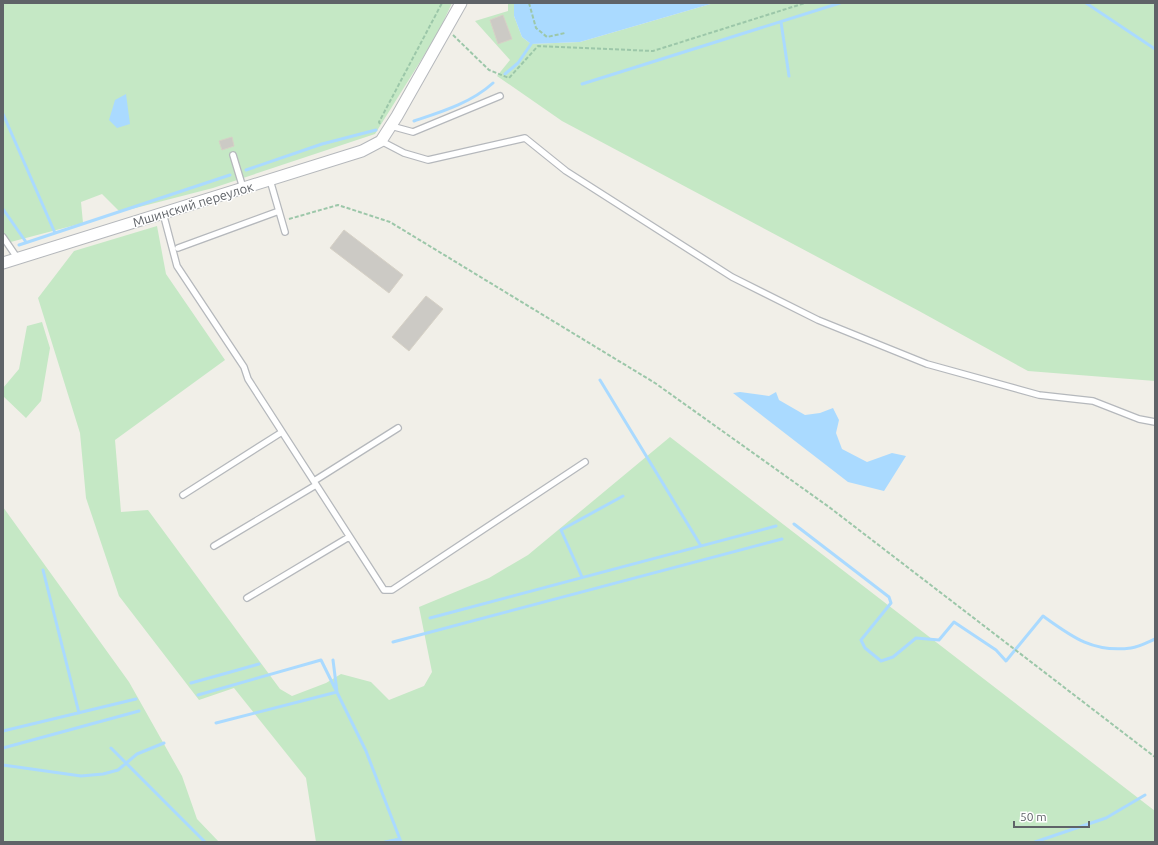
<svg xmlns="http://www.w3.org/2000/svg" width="1158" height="845" font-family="Ubuntu,sans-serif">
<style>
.green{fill:#c5e8c5}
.water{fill:#aadaff}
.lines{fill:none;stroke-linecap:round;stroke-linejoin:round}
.stream{stroke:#aadaff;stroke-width:3}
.building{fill:#cccac5;stroke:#d6d1c6}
.lane-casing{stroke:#b5b8bc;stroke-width:8}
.street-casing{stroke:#b5b8bc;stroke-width:13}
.path{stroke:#9cc7a9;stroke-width:2;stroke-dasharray:4 2;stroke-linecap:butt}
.lane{stroke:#fff;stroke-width:5.5}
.street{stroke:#fff;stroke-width:11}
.labels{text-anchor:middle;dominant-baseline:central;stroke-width:3;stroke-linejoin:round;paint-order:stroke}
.street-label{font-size:13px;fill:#5f6368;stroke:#fff}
</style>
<rect width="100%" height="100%" fill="#f1efe8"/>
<path class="green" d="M3,3H452L438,33L375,134L213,188L120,212L102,194L81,202L83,223L3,244Z
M508,3H514V16L522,37L531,44L580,42L714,3H1155V381L1028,371L919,311L562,121L497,76L510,60L475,21L508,11Z
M157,226L166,274L225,360L115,440L121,512L148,510L280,689L292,696L326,683L341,674L371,682L389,700L424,686L432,672L419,607L489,578L528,555L670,437L1155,811V842H316L306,778L234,688L199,700L119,596L86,498L80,433L38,298L74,251Z
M42,322L50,348L41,401L26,418L3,396V388L19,369L27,326Z
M3,507L129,682L182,776L197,819L219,842H3Z"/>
<path class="water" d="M514,3H714L580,42L531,44L522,37L514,16Z
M126,94L130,124L117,128L109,120L115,100Z
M740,392L769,396L776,392L779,400L805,415L820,413L833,408L839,420L836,433L842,449L867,462L892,453L906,456L884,491L848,482L733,393Z"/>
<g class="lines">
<path class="stream" d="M1086,3L1155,49
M781,22L789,76
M505,74L518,63L531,44
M582,84L840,3
M3,114L55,233
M414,121C441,112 471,103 493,83
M246,170L322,144L376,130
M3,209L26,242
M19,245L230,175
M600,380L701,546
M794,524L889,597L891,603L861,640L865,648L881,661L893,657L916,638L939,640L954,622L996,650L1006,661L1043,616C1072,637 1093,653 1131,648C1139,647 1148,642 1155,639
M43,570L79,713
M582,577L561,530L623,496
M430,618L776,526
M393,642L782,539
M191,683L259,664
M198,695L321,660L366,751L401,842
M216,723L337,692L333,660
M3,731L136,699
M3,748L139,711
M111,748L205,842
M3,765L81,776L103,774L118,770L137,754L164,743
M385,842L400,839
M1035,842L1106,818L1145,795"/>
</g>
<path class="building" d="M503,15L512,39L498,44L490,20Z
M232,137L234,146L222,150L219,141Z
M344,230L403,275L389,293L330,248Z
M426,296L443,309L409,351L392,337Z"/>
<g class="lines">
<defs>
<path id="lane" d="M391,126L413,132L500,96
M381,141L404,153L428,160L525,138L566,171L732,277L818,320L927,364L1039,395L1093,401L1139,419L1155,422
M233,155L243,188
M270,180L285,232
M163,213L177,266L244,367L248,379L384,590H392L585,462
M3,237L18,259
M178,248L279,211
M314,481L398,428
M183,495L282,432
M214,546L316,485
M247,598L349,537"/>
<path id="street" d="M3,263L362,151L381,141L397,116L461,3"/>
</defs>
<use href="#lane" class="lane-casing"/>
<use href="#street" class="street-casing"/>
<path class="path" d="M529,3L536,28L547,37L565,33
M453,35L489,70L509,78L538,46L653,51L805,3
M380,124L379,122L442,3
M289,219L338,205L390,222L655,383L829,507L1155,757"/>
<use href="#lane" class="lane"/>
<use href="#street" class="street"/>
</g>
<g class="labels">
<g class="street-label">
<text transform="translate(193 204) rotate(-17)">Мшинский переулок</text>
</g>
</g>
<rect width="1158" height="845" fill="none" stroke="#5f6368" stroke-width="8"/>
<path d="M1014 821v6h75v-6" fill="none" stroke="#5f6368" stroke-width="2"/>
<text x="1020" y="821" font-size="12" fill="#5f6368" stroke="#ffffff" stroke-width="3" paint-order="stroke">50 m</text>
</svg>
